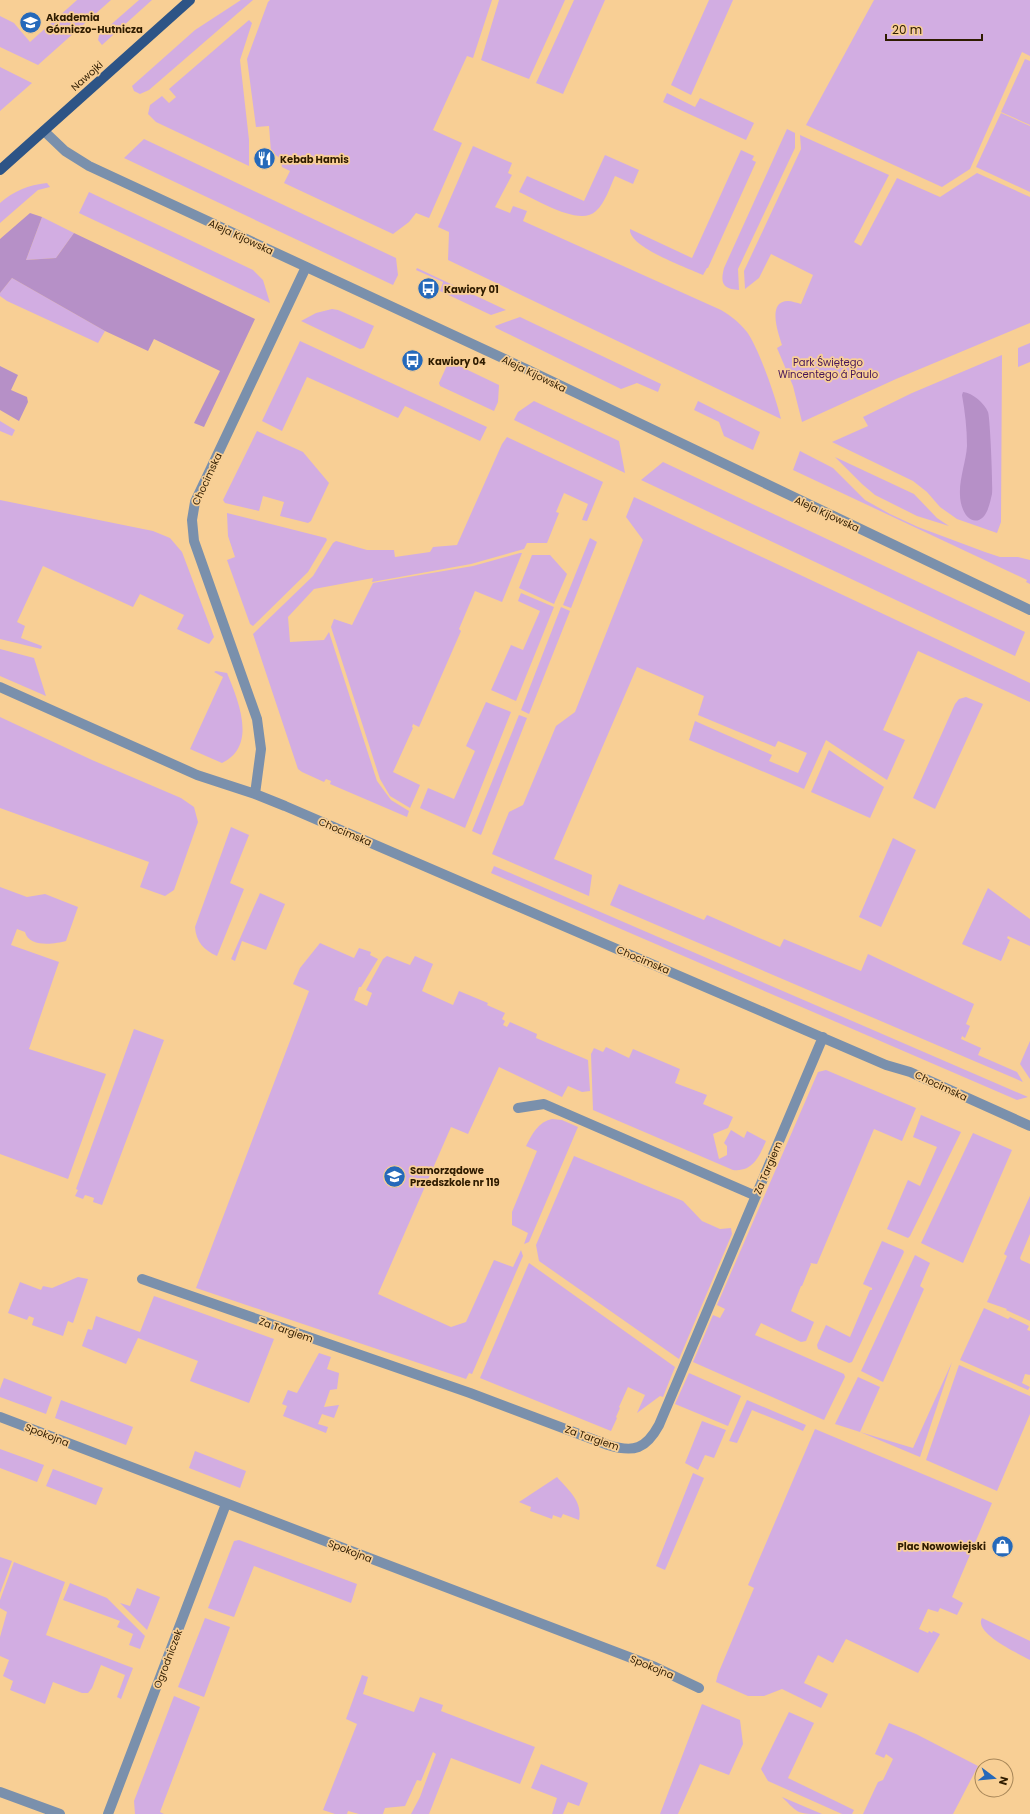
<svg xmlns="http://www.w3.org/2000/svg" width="1030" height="1814" font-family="Poppins,sans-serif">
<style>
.green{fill:#d2ade2}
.forest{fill:#b690c7}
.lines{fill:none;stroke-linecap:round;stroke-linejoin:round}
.minor{stroke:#7a90ac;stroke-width:10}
.major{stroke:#2d5486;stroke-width:10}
.labels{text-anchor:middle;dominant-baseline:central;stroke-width:3.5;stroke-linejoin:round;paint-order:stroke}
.poi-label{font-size:10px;font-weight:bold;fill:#2f1c00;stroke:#f8cf95;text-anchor:start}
.street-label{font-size:10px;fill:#2f1c00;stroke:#f8cf95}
.park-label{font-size:10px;fill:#461558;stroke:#f8cf95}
</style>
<rect width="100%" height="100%" fill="#f8cf95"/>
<path class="green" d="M77,0H111L38,65L0,47V16L14,23L30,42Z
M139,0H152L102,45L98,40L99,35Z
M241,0H253L149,90L140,94L134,91L132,86L195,30Z
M270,0H492L473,58L467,56L433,130L462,143L429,218L416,213L409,222L393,234L284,183L290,171L282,167L280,158L271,152L269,126L256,127L247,59L268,2Z
M499,0H565L529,79L481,60Z
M574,0H605L563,94L536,83Z
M709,0H733L691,95L671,85Z
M874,0H1030V56L1022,52L970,169L942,187L806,125Z
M249,20L252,23L240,60L249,140V166L156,122L148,114L150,105L162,96L169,103L176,97L169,89Z
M1025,59L1030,61V125L1001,112Z
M0,67L32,83L0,111Z
M667,93L695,107L700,98L754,123L746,140L663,102Z
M1001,113L1030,126V192L976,167Z
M787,129L795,133V148L738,269L739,290C723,289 720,284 724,268Z
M800,135L889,175L854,242L861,246L897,178L940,197L977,173L1030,197V323L896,379L802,422L793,386L777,348L782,345C779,335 766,301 788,301C792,301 797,303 801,304L813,275L771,254L759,278L745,289L744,271L801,149Z
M144,139L396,258L398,275L393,285L124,158Z
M473,146L512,163L508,173L512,175L495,207L510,213L513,206L527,211L523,221L721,310C731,316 739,322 747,332C759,349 776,398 781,419L448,260L449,232L438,227Z
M741,150L754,156L752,160L756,162L708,268H707L703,275C688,268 628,247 630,229L692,258Z
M605,155L639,170L633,184L615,176C610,187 605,203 596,211C580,227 537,200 519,192L527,176L584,201Z
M47,183L50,187L38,190L0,223V203C14,191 28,185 47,183Z
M89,192L253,270L263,280L270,303L79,213Z
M42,217L74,233L56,258L26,260Z
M417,268L506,310L491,315L440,291L443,282L416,270Z
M12,278L105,331L98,343L7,301L0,296V293Z
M332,309L338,310L374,326L364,348L360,349L301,321L316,313Z
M520,317L661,384L658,392L637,383L621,389L496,328L495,326Z
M300,341L487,427L480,441L405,406L398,418L307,377L282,431L262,421Z
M1030,343V362L1018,367V348Z
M1002,355L1001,522L997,533L957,519L940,507L927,492L913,481L832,442L868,426L863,417L912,393Z
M449,361L499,385L498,402L494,411L440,386L439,383Z
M534,401L619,441L625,473L514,420L518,412Z
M698,401L760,432L753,450L724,436L719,422L694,410Z
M0,421L15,430L12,436L0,431Z
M257,431L303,452L329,483L311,521L308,523L280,516L284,502L263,496L259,511L225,503L223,500Z
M507,437L603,482L587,521L582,520L588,504L564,493L556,512L559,513L547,543H527L524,549L471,564L372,582L373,578L314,589L288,617L290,642L324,640L329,632L377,781L391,800L409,811L407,817L330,784L331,781L326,779L324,782L302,772L298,769L253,634L313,576L333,543L336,541L367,550H394L395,557L430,552L433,547L457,545L502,444Z
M800,451L833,468L865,500L890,514L918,527L985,552L1000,557H1018L1030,560V584L1026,582L1027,580L793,470Z
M835,457L914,494L937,518L949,526L917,516L875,495L862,484Z
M663,462L1025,632L1015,656L641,480Z
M634,497L1030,683V702L918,651L883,730L905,740L887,780L826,740L804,789L689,740L695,721L772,755L769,761L798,773L807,753L778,741L775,747L698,715L704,696L637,667L554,859L592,875L589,896L492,854L509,812L523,805L556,726L575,712L643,540L626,517Z
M0,500L153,531L170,538L182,552L214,637L209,644L177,629L184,615L140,594L133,607L43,566L17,622L25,626L21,638L42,646L41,649L0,639Z
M227,513L326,538L327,540L308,572L253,626L250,624L227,560L235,557L228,536Z
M590,538L597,542L571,608L563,605Z
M520,553H522L502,602L475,591L459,629L461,631L419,727L413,724L412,727L413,728L393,772L420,785L410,808L390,796L380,779L331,627L334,619L352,625L373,583L473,566Z
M532,555H550L567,574L554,604L519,588Z
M521,593L554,607L516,701L491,690L511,645L523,650L540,611L518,601Z
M561,607L570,611L529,714L521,710Z
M0,649L34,658L46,696L0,676Z
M216,671L227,673C238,700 258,746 222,763L190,749L223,677L214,672Z
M966,697L983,704L935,809L913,798L955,704L959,699Z
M486,702L511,712L465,828L420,808L428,788L454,799L475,751L466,746Z
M519,715L527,718L481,835L472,831Z
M0,717L92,760L181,798L194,807L198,822L174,890L165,896L140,887L149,862L0,808Z
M829,750L884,787L870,818L811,792Z
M231,827L249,835L230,883L244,889L217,956C204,950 196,942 195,927Z
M893,838L916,850L881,927L859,917Z
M494,866L1028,1097L1017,1100L491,873Z
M619,884L704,920L707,915L780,947L784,939L861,971L868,954L974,1004L966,1024L970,1026L965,1038L962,1036L961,1039L981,1048L978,1055L1017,1072L1023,1082L610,905Z
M0,887L27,897L45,894L78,907L66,941C55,944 29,948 25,932L17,929L11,945L59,962L29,1049L106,1074L68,1179L0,1154Z
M988,888L1030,919V946L1008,936L1007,938L1010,940L1001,961L962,944Z
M260,893L285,904L266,950L242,941L235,961L231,959Z
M320,943L354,958L359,948L371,952L370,955L378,959L361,987H359L354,1000L367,1006L372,993L366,990L383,959L387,956L410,965L415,956L433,964L422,991L453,1005L459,991L488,1003L487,1005L505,1013L502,1019L505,1021L503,1025L507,1027L510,1022L537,1034L536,1038L588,1060L590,1091L582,1092L568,1086L562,1097L499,1067L468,1134L451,1127L378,1294L451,1327L466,1322L494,1260L513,1267L521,1250L523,1256L472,1374L469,1373L466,1379L196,1288L309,991L293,984L300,968Z
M134,1029L164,1040L102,1205L93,1202L94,1198L85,1195L83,1199L75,1196L78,1190L76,1189Z
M1030,1041V1079L1020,1064Z
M606,1047L629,1058L633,1049L680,1069L675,1083L707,1095L703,1104L733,1117L728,1128L713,1134L719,1159L727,1155V1146L724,1143L731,1130L744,1138L747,1131L766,1141C759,1157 753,1172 733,1170L593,1110L591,1054L594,1048L603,1052Z
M826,1070L916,1108L902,1141L874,1129L817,1264L810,1263L811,1264L802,1286H801L791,1311L814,1322L806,1341L801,1342L761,1323L755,1335L844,1374L845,1377L824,1420L693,1362L713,1315L720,1318L725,1309L717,1305L818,1072Z
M921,1115L961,1132L910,1236L908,1238L887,1229L908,1180L920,1186L937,1147L913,1137Z
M552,1119L562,1120L578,1127L529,1242L524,1244L528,1233L512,1225V1212L537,1151L526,1146C532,1134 538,1122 552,1119Z
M973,1133L1012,1150L963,1263L921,1243Z
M574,1156L683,1201L702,1221L720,1229L731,1228L732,1234L679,1359L539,1261L536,1245Z
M1030,1196V1234L1020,1258L1021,1260L1030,1264V1321L1006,1310L1007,1309L987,1302L1007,1256L1004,1254Z
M882,1241L903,1250L904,1252L852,1362L849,1363L818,1349L817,1345L826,1325L850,1337L870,1290H872V1288L863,1284Z
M915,1255L930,1263L920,1286L924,1289L883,1382L861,1371Z
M529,1263L675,1367L663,1397L660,1396L637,1413L645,1395L628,1387L619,1407L620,1408L616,1417L617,1418L611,1431L480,1378Z
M78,1277L88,1279L73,1323L68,1321L63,1336L32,1325L34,1318L29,1316L27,1320L8,1313L20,1282L41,1290L43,1286L52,1288Z
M154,1296L274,1339L249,1403L190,1381L198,1361L138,1338L126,1364L82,1346L88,1329L92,1330L96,1316L140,1332Z
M984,1308L1008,1319L1010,1317L1029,1326L1027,1330L1030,1331V1375L1025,1374L1022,1383L1030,1387L1028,1390L960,1360Z
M319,1353L331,1357L327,1369L339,1373L337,1389L330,1390L324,1407L339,1405L334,1418L322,1414L318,1424L328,1427L326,1433L283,1416L287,1406L282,1404L288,1390L297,1393Z
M952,1362L920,1457L860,1432L835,1424L858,1377L880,1387L860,1432L913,1448Z
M959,1365L1030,1396V1414L997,1491L926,1460Z
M689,1373L741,1396L728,1426L675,1404Z
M4,1378L52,1397L46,1414L0,1397V1389Z
M61,1400L133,1427L126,1445L55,1418Z
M747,1400L806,1425L803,1431L752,1410L737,1443L729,1441Z
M702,1421L726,1430L714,1458L705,1455L698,1470L685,1463Z
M815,1429L992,1503L952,1597L963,1603L957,1615L940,1608L938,1612L928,1609L919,1629L928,1633L929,1631L932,1633L933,1631L940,1634L918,1673L846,1639L833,1663L818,1655L804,1683L828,1694L821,1708L782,1689L764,1696H748L716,1682L718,1674L754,1588L748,1585Z
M0,1449L44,1465L37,1482L0,1468Z
M195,1451L246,1471L240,1488L189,1468Z
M53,1469L103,1488L96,1505L46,1486Z
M693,1473L704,1478L665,1570L656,1566Z
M557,1477C568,1490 583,1501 579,1520L563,1514L561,1518L553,1515L552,1519L530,1511L531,1507L519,1502Z
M239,1540L357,1584L351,1603L254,1566L234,1617L208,1608L234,1541Z
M0,1557L12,1561L0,1593Z
M14,1562L65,1582L46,1635L133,1668L121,1699L117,1697L125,1675L101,1665L92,1688L88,1693H82L53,1682L45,1704L10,1690L13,1681L3,1676L9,1660L0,1656V1637L7,1612L0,1608V1600Z
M70,1583L107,1598L145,1636L140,1649L129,1645L133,1634L117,1627L120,1621L63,1600Z
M137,1588L160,1597L147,1630L120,1603L130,1606Z
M205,1618L230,1627L204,1697L178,1687Z
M982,1618L1030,1641V1660C1019,1654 973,1633 982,1618Z
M362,1675L368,1677L363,1694L414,1712L420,1697L443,1705L441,1711L535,1747L520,1784L451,1758L429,1814H411L420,1797L436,1754L433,1752L421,1781L417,1780L405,1806L385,1808L383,1814H359L348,1811L347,1814H335L323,1810L357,1724L346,1719Z
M174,1696L200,1707L160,1812L164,1814H135L134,1801Z
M702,1704L740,1720L743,1744L729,1775L700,1764L678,1814H660Z
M789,1712L814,1723L788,1778L854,1810L852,1814H842L768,1781L761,1769Z
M889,1723L916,1734L978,1766L953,1814H863L878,1782L883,1780L893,1759L886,1754L884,1758L875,1754Z
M541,1764L588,1783L579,1806L568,1802L563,1814H552L557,1798L531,1788Z
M782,1797L822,1814C797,1814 799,1814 782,1797Z"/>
<path class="forest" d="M30,213L42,217L26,260L56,258L74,233L255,319L204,427L194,423L220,371L154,339L148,351L105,331L12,278L0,293V239Z
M0,366L18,375L11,390L27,397L28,402L19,421L0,410Z
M963,392C973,393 984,403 988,412C990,416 993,486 992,494C990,502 988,516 979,520C966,524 960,505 960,495C959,479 966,462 967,446C967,429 965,412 962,395Z"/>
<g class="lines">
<path class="minor" d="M44,131L65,151L89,166L526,369L1030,610
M0,687L197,775L255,794L285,806L886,1065L910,1072L1030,1126
M255,794L261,749L257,719L194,541L192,520L195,502L306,267
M518,1108L544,1104L756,1196
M142,1279L470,1393L608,1445C634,1453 646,1449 659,1425L823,1037
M0,1417L655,1667L699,1688
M0,1792L60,1814
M108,1814L226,1504"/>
<path class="major" d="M0,170L190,0"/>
</g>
<defs>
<symbol id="university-disc" viewBox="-11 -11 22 22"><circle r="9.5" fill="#2569ba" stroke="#f8cf95"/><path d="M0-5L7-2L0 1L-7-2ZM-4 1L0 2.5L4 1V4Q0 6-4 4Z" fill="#fff"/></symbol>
<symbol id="restaurant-disc" viewBox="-11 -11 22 22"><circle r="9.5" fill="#2569ba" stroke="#f8cf95"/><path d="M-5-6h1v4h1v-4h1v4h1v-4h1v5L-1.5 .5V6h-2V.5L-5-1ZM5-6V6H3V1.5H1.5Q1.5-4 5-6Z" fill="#fff"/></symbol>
<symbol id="bus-disc" viewBox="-11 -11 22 22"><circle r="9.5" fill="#2569ba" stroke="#f8cf95"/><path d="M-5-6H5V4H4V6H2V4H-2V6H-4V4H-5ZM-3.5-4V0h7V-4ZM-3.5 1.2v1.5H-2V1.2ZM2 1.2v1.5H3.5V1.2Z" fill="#fff"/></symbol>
<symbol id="school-disc" viewBox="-11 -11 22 22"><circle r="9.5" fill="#2569ba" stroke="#f8cf95"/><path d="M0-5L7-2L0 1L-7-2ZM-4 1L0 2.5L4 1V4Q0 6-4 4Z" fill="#fff"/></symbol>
<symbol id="shop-disc" viewBox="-11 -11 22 22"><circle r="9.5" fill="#2569ba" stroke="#f8cf95"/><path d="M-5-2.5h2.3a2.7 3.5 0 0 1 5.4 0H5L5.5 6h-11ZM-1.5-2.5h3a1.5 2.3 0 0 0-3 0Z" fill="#fff"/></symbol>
</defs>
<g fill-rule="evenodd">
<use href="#university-disc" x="18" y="10" width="25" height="25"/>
<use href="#restaurant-disc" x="252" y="146" width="25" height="25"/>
<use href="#bus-disc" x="416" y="276" width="25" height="25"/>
<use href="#bus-disc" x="400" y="348" width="25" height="25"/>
<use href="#school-disc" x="382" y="1164" width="25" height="25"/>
<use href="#shop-disc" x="990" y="1534" width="25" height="25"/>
</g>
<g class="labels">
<g class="poi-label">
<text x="46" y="17">Akademia<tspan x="46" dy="12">Górniczo-Hutnicza</tspan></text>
<text x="280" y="159">Kebab Hamis</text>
<text x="444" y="289">Kawiory 01</text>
<text x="428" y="361">Kawiory 04</text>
<text x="410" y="1170">Samorządowe<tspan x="410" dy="12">Przedszkole nr 119</tspan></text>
<text x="986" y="1546" text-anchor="end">Plac Nowowiejski</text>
</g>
<g class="street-label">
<text transform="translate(87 76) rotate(-42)">Nawojki</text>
<text transform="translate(241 237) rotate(25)">Aleja Kijowska</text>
<text transform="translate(534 374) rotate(26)">Aleja Kijowska</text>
<text transform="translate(207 479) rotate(-65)">Chocimska</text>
<text transform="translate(827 514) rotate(25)">Aleja Kijowska</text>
<text transform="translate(345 832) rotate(23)">Chocimska</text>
<text transform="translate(643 960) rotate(23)">Chocimska</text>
<text transform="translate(941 1086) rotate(25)">Chocimska</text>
<text transform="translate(768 1168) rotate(-67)">Za Targiem</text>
<text transform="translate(286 1330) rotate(19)">Za Targiem</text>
<text transform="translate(47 1435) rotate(21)">Spokojna</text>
<text transform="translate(592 1438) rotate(19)">Za Targiem</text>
<text transform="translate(350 1551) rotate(21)">Spokojna</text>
<text transform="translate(168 1659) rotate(-69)">Ogrodniczek</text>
<text transform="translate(652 1667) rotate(23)">Spokojna</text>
</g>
<g class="park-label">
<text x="828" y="362">Park Świętego<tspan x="828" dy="12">Wincentego á Paulo</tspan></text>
</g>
</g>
<g transform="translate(994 1778) rotate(106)"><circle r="19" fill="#f8cf95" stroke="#a88759"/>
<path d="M0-3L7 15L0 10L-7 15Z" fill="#2569ba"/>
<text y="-6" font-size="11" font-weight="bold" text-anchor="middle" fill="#2f1c00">N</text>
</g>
<path d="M886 34v6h96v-6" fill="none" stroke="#2f1c00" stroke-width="2"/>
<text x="892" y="34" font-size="12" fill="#2f1c00" stroke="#f8cf95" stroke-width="3" paint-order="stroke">20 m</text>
</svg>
